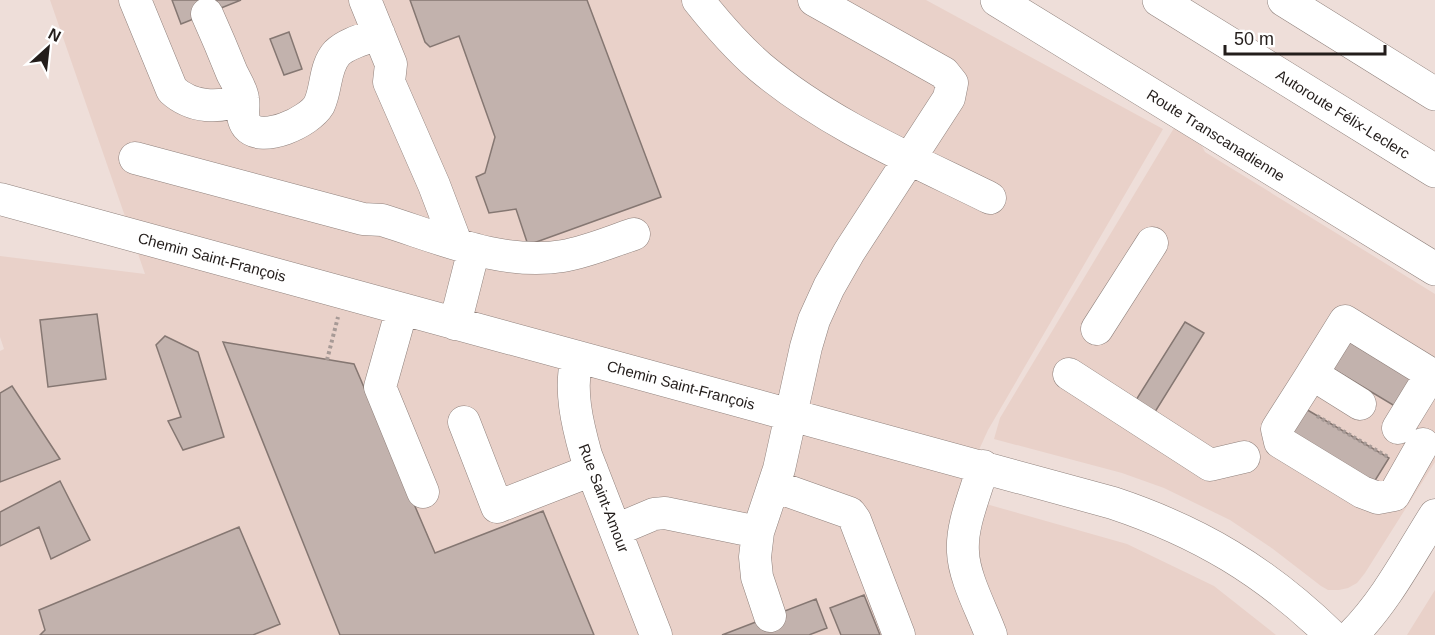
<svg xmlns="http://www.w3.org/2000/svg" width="1435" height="635" font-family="Arial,sans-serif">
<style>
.built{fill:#e9d1c9}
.building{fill:#c2b2ad;stroke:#857772;stroke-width:1.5}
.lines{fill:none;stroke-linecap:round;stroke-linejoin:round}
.minor-casing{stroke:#8f817c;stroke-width:33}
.major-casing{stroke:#8f817c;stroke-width:34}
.highway-casing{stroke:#8f817c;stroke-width:34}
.path{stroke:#a79a96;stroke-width:4;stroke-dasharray:3 3;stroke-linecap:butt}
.minor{stroke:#fff;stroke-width:32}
.major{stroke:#fff;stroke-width:33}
.highway{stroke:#fff;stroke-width:33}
.labels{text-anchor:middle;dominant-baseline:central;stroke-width:5;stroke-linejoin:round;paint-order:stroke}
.street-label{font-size:15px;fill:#231d1b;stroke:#fff}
</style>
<rect width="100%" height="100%" fill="#eeded9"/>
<path class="built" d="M50,0H926L1163,129L988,430L958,496L1127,544L1214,586L1276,635H0V351L4,349L0,337V256L145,274Z
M1174,128L1202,146L1205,152L1435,294V462L1365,573L1357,583L1348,588L1339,590H1328L1321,586L1273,549L1230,520L1164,488L1122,473L994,439L1000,418Z
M1435,590V635H1407Z"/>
<path class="building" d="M172,0H241L181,24Z
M410,0H587L661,197L528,245L516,209L489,213L476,177L485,173L495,137L459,36L430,47L425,42Z
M289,32L302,69L284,75L270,39Z
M97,314L106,379L48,387L40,320Z
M1185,322L1204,333L1150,420L1131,408Z
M165,336L198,352L224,437L183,450L168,421L181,417L156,345Z
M1345,339L1419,384L1403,411L1328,366Z
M223,342L354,364L435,553L543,511L594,635H340Z
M12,386L60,459L0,482V393Z
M1299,405L1389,458L1371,487L1282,435Z
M60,481L90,540L51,559L39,527L0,546V512Z
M239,527L280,624L253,635H40L45,630L39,610Z
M864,595L880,635H841L830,608Z
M816,599L827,628L809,635H722Z"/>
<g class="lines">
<defs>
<path id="minor" d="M135,0L172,90C192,108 219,109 243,99
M365,0L391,64L389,82L434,185L456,243
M698,0C717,24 737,47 760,67C828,124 911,159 990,198
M207,14C216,34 224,53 232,73C236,81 242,90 243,99C245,108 240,117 247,126C262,144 309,122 319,105C327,89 324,67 337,53C347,43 365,39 379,34
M135,158L363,219L382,220C440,238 501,266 563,256C587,252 610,242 634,234
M0,199L1113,503C1200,532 1265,571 1331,635
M402,309L380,387L423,492
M455,324L474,249
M1097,329L1152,243
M577,357C569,390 577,423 586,455L656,635
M1069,374L1210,465L1244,457
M1312,374L1277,429L1280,442L1362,492L1378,498L1394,495L1423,444
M1360,404L1312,374L1345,321L1431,374L1398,428
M464,422L497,507L592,470
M983,466C976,493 961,524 963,552C964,578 982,610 991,635
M774,486L850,513L855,520L899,635
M616,530L654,514L665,513L758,532
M770,616L757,577L755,557L758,532L779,469L806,347L814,320L829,287L849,252L949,98L952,83L944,73L814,0
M1352,635C1386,601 1409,556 1435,515"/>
<path id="major" d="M997,0L1435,269"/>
<path id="highway" d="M1159,0L1435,171
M1284,0L1435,94"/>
</defs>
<use href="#minor" class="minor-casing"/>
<use href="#major" class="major-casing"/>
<use href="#highway" class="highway-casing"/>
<path class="path" d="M327,360L338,317
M1317,416L1388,457"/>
<use href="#minor" class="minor"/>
<use href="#major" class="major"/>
<use href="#highway" class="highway"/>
</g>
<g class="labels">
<g class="street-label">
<text transform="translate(1343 114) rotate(32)">Autoroute Félix-Leclerc</text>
<text transform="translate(1216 135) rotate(32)">Route Transcanadienne</text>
<text transform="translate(212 257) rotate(15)">Chemin Saint-François</text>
<text transform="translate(681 385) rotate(15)">Chemin Saint-François</text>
<text transform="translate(604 498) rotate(69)">Rue Saint-Amour</text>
</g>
</g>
<g transform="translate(48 48) rotate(27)" stroke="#ffffff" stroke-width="4.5" paint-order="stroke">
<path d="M0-4.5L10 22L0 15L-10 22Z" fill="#231d1b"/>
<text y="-9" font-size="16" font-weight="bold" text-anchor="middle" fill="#231d1b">N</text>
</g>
<path d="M1225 45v9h160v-9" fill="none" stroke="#231d1b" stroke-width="3"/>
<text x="1234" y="45" font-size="18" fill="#231d1b" stroke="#ffffff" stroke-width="4.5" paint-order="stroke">50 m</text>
</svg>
